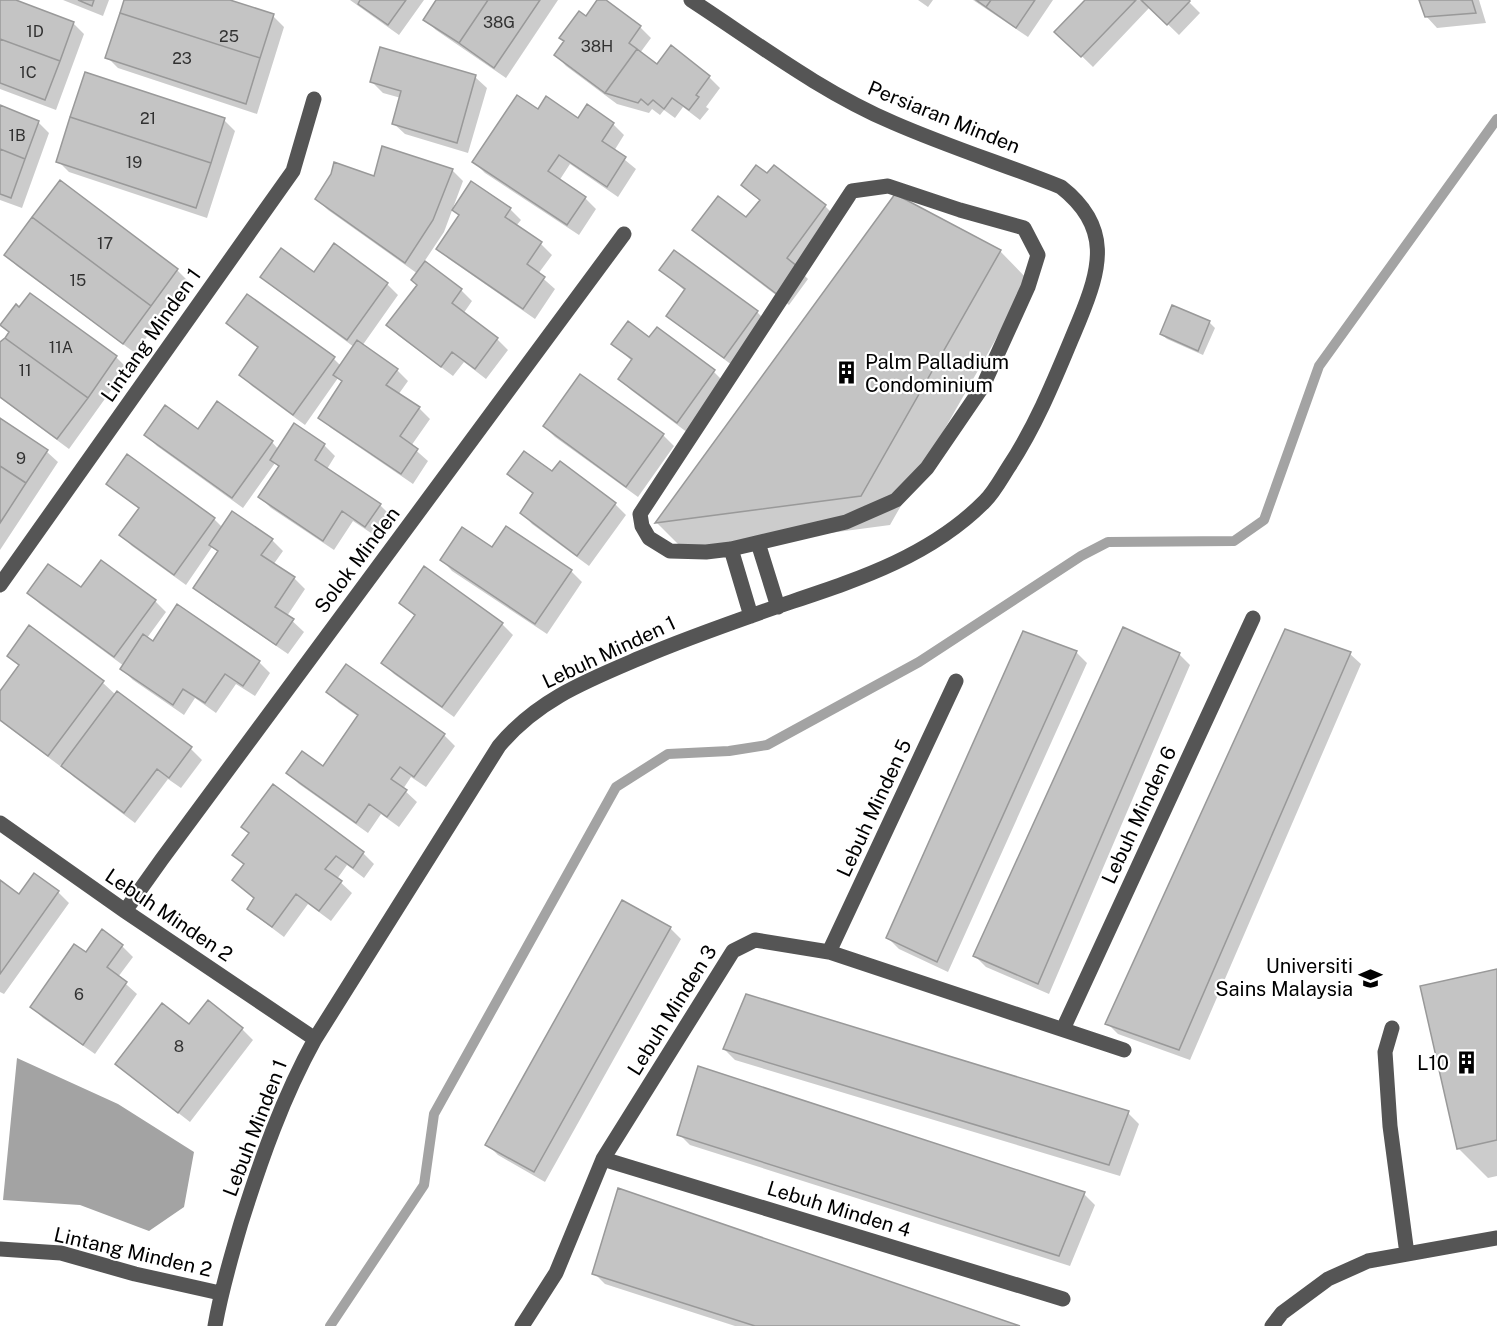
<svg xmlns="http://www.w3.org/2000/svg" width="1497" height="1326" font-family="'Public Sans',sans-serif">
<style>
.water{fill:#a3a3a3}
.shadow{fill:#0003}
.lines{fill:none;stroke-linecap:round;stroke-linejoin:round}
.stream{stroke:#a3a3a3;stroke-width:10}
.building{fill:#c4c4c4;stroke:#999;stroke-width:1.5}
.minor{stroke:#555;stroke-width:15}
.labels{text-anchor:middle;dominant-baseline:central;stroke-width:4.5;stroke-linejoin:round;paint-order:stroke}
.number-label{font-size:16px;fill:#313131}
.street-label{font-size:20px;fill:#000;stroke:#fff}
.poi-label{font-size:20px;fill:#000;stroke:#fff;text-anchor:end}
</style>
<rect width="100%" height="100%" fill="#fff"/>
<path class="water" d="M17,1058L118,1104L194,1152L184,1207L149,1231L80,1205L3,1200Z"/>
<path class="shadow" d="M0,0H12L73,23L84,34L56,110L0,89Z
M63,0H109L103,16Z
M125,0H225L273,16L284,27L257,114L118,68L107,57Z
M350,0H424L399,35Z
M438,0H558L506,78L436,30L425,19Z
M599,0H604L640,27L651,38L640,53L657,66L709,77L720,88L706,107L709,109L700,120L683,107L675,118L664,110L660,115L652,109L649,113L617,104L566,66L556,55Z
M918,0H933L928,7Z
M973,0H1053L1028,37Z
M1087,0H1187L1200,13L1179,35L1150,7L1093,67L1057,32Z
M1421,0H1479L1486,23L1437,28L1426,16Z
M475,77L487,88L468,153L405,134L393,123L401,98L383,93L372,82Z
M588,106L613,124L624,135L614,151L636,169L618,197L570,164L559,181L585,198L596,209L579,235L485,173L474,162L538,112L579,120Z
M0,107L38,122L49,133L22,208L0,200Z
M224,120L235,131L207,218L69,172L58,161Z
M774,167L825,206L836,217L798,269L808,279L789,305L705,241L694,230L747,220L760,201L743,185L768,176Z
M452,170L463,181L444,232L424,262L461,290L472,301L463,314L497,339L508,350L486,379L464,362L453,376L399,336L388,325L418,285V274L328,210L317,199L375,178Z
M60,182L177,270L188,281L135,353L17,266L6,255Z
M510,209L521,220L516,226L541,244L552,255L538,274L555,289L535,319L449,259L438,248Z
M334,245L387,284L398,295L362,346L397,370L408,381L398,395L419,408L430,419L411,446L428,461L413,484L331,428L320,417L343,383L338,378L305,425L252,386L241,375L259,349L228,323L334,359L341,366L354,347L273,287L262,276L314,274Z
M1000,251L1029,281L890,525L686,552L657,523Z
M674,253L757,312L768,323L736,368L679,326L668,315L685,291L661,270Z
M30,295L116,357L127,368L69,449L0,398V344L10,333L20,309Z
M1172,307L1210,323L1215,328L1203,355L1167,339L1161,334Z
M657,329L714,372L725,383L688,433L631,390L620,379L632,361L613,344L650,339Z
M0,420L47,452L58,462L0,550Z
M294,425L324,445L335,456L327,469L380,505L391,516L377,537L353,521L334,550L271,508L260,497L279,467L275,463L243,508L157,446L146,435L198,431L272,442L278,449Z
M544,426L663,435L674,446L638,497L555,437Z
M552,473L615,504L626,515L589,566L532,524L522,513L534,495L509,474Z
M108,483L214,519L222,527L272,540L283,551L273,565L294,578L305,589L287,616L304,632L288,654L206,598L195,587L219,553L212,547L186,585L132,546L121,535L139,509Z
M442,560L571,571L582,582L547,634L452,571Z
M81,590L155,601L166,612L147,638L153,643L259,662L270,673L255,696L236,684L216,713L195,698L184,715L133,680L122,669L124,666L40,604L29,593Z
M400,602L502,624L513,635L454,717L394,674L383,663L416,617Z
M30,627L103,683L116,695L118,693L191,749L202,760L181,788L168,779L135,823L74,777L61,764L60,766L0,721V693L20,667L9,655Z
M1076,652L1087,663L948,972L899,949L888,938Z
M1179,654L1190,665L1049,994L986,967L975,956Z
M1350,654L1361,664L1190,1060L1118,1034L1107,1023Z
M328,692L444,735L455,746L426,787L411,777L403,789L417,802L399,827L381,814L368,833L299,784L288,773L323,768L359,717L339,703Z
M273,786L363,853L374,864L364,878L347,865L337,879L352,893L331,921L308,904L284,937L260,919L249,908L255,899L234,880L245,866L234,855L250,834Z
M34,875L58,892L69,903L4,994L0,992V882L19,896Z
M670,928L681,939L545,1182L498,1155L487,1144Z
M122,946L133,957L118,977L137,994L95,1054L43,1018L32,1007L87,954Z
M1497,970V1176L1488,1178L1458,1148Z
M190,1026L242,1029L253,1040L190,1122L128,1074L117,1064Z
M724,1049L1128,1113L1139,1124L1120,1176L735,1060Z
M679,1134L1084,1194L1095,1205L1070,1266L690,1145Z
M594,1273L1015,1326H735L605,1284Z"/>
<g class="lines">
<path class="stream" d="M330,1326L424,1185L434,1114L616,787L668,754L729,751L767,745L919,662L1081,556L1108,542L1234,541L1264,520L1319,366L1497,119"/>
</g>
<path class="building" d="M0,0H16L74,22L60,61L0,39Z
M78,0H94L92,6Z
M124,0H230L274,14L260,58L120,13Z
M360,0H406L388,25L358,4Z
M436,0H488L459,43L423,20Z
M488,0H540L494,68L459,43Z
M597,0H606L641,26L629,43L637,49L605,93L554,55L564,41L559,38L579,11L586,16Z
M976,0H991L986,7Z
M991,0H1035L1016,28L986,7Z
M1085,0H1136L1081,57L1054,32Z
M1141,0H1189L1190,1L1167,25Z
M1419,0H1472L1476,13L1425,17Z
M120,13L260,58L246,104L105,58Z
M0,39L60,61L45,100L0,83Z
M671,45L710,76L696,95L699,97L689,110L672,98L664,109L653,100L648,105L641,99L638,103L605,93L637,49L657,64Z
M380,47L476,75L457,143L392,124L401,91L370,82Z
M85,72L225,118L211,163L70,117Z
M517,95L538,109L546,96L578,118L587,104L614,123L602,141L626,157L607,187L559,155L548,171L586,197L567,225L472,162Z
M0,105L39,121L25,159L0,149Z
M70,117L211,163L196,208L56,162Z
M382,146L453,169L433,220L405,263L315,199L331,174L334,162L374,176Z
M0,149L25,159L11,198L0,194Z
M756,165L767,173L774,165L826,205L787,258L798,267L778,295L692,230L718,196L746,217L760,200L741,185Z
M60,180L178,269L151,306L32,217Z
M471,181L511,208L505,217L542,242L527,264L545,277L523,309L436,249L459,215L452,210Z
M895,194L1001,250L861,496L655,523Z
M32,217L151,306L123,344L4,255Z
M334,243L388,283L347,340L260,277L281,248L314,272Z
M674,250L758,311L724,358L666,316L685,289L659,270Z
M425,261L462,289L452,303L498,338L475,369L452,352L441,367L386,325L417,285L411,280Z
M30,293L117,356L88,398L5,338L9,332L0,325L16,304L19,307Z
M247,294L335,357L293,415L239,375L258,347L226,323Z
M1172,305L1210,321L1198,351L1160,334Z
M628,321L649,337L657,327L715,370L677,423L618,379L632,359L611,344Z
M5,338L88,398L57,439L0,397V342Z
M357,340L398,369L386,385L420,407L400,436L418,449L401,474L318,418L342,381L333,375Z
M580,374L664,434L626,487L543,426Z
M217,401L273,441L232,498L144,435L165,405L198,429Z
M0,418L48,450L26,483L0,466Z
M294,423L325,444L315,460L381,504L365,527L342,511L323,541L258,497L279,466L270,460Z
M524,451L552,471L560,461L616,503L577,556L520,513L533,493L507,474Z
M127,454L215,518L174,575L119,535L139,508L106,484Z
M0,466L26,483L0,523Z
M232,511L273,539L261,555L295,577L275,607L294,619L276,645L193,588L218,551L209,545Z
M506,526L572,570L535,624L440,560L462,527L492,547Z
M101,560L156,600L114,657L27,593L48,564L81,587Z
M424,566L503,623L442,707L381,663L415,615L399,603Z
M177,604L260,661L243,686L225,674L205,703L183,689L173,705L120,669L143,634L153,641Z
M29,625L104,681L48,756L0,720V691L19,665L7,656Z
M1123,627L1180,653L1038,984L973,956Z
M1285,629L1351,652L1179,1050L1105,1024Z
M1023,631L1077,651L937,962L886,938Z
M346,664L445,734L414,777L400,767L391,779L407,790L387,817L369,804L356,823L286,773L302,751L323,766L358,715L326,692Z
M117,691L192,747L169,778L157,769L124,813L61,766Z
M273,784L364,852L353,868L336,856L325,869L342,881L319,911L296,894L272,927L247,909L254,898L232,880L244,864L232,855L249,833L241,827Z
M34,873L59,891L0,974V880L19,894Z
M622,900L671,927L534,1172L485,1145Z
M102,929L123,945L107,967L127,982L83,1045L30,1007L74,944L86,952Z
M1497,969V1140L1457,1149L1420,986Z
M746,994L1129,1111L1109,1165L723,1049Z
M208,1000L243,1028L178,1113L115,1064L162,1003L189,1024Z
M698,1066L1085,1192L1059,1256L677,1135Z
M618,1188L1020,1326H755L592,1274Z"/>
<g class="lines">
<path class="minor" d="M888,186L960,210L1024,228L1038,255L1028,287L983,386L927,468L896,500L846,522L731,549L706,552L670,551L649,538L642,526L640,514L852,191Z
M758,543L778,607
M731,549L751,616
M0,585L293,171L314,99
M0,823L125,911L315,1039
M125,911L162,859L624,234
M829,952L956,681
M1392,1028L1385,1052L1390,1126L1407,1254
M1063,1029L1253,618
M603,1159L1063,1299
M0,1249L61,1253L135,1274L220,1293
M215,1326C221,1291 231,1257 241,1223C261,1159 283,1097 315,1039L499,746C537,700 586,681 640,658C684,639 730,623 776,607C850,582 928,559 985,501C994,492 1001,479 1008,468C1038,423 1058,371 1079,321C1101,268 1112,227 1061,187C1006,165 949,147 894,123C821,92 757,43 691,0
M522,1326L556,1273L603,1159L733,951L755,940L829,952L1124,1050
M1272,1326L1282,1313L1328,1279L1368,1261L1497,1238"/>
</g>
<defs>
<symbol id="building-bare" viewBox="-9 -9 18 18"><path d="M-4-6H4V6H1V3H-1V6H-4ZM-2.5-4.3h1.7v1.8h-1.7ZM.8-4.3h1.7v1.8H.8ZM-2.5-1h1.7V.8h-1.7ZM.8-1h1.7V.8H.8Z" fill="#000" stroke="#fff" stroke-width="2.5" paint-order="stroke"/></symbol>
<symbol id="university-bare" viewBox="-9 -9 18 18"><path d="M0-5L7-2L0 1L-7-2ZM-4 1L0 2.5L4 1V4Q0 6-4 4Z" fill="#000" stroke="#fff" stroke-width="2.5" paint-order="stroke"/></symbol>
</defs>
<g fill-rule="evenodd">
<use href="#building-bare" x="830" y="356" width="33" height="33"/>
<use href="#university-bare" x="1354" y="962" width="33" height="33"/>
<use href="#building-bare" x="1450" y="1046" width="33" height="33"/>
</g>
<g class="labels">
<g class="number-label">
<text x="499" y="22">38G</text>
<text x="35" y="31">1D</text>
<text x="229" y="36">25</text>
<text x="597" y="46">38H</text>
<text x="182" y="58">23</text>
<text x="28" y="72">1C</text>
<text x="148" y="118">21</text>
<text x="17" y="135">1B</text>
<text x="134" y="162">19</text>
<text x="105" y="243">17</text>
<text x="78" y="280">15</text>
<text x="61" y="347">11A</text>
<text x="25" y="370">11</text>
<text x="21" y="458">9</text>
<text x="79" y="994">6</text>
<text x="179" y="1046">8</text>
</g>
<g class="street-label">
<text transform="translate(944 117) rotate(22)">Persiaran Minden</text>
<text transform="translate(151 335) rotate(-55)">Lintang Minden 1</text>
<text transform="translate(357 560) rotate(-53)">Solok Minden</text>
<text transform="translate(609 652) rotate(-25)">Lebuh Minden 1</text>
<text transform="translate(874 808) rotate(-65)">Lebuh Minden 5</text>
<text transform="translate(1139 815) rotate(-65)">Lebuh Minden 6</text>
<text transform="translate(169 915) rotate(34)">Lebuh Minden 2</text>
<text transform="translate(672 1010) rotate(-58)">Lebuh Minden 3</text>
<text transform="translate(255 1128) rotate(-69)">Lebuh Minden 1</text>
<text transform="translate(839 1209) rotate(17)">Lebuh Minden 4</text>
<text transform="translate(133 1252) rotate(13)">Lintang Minden 2</text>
</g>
<g class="poi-label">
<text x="865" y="362" text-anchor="start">Palm Palladium<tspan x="865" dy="23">Condominium</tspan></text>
<text x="1353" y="966">Universiti<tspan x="1353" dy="23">Sains Malaysia</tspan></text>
<text x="1449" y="1063">L10</text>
</g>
</g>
</svg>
